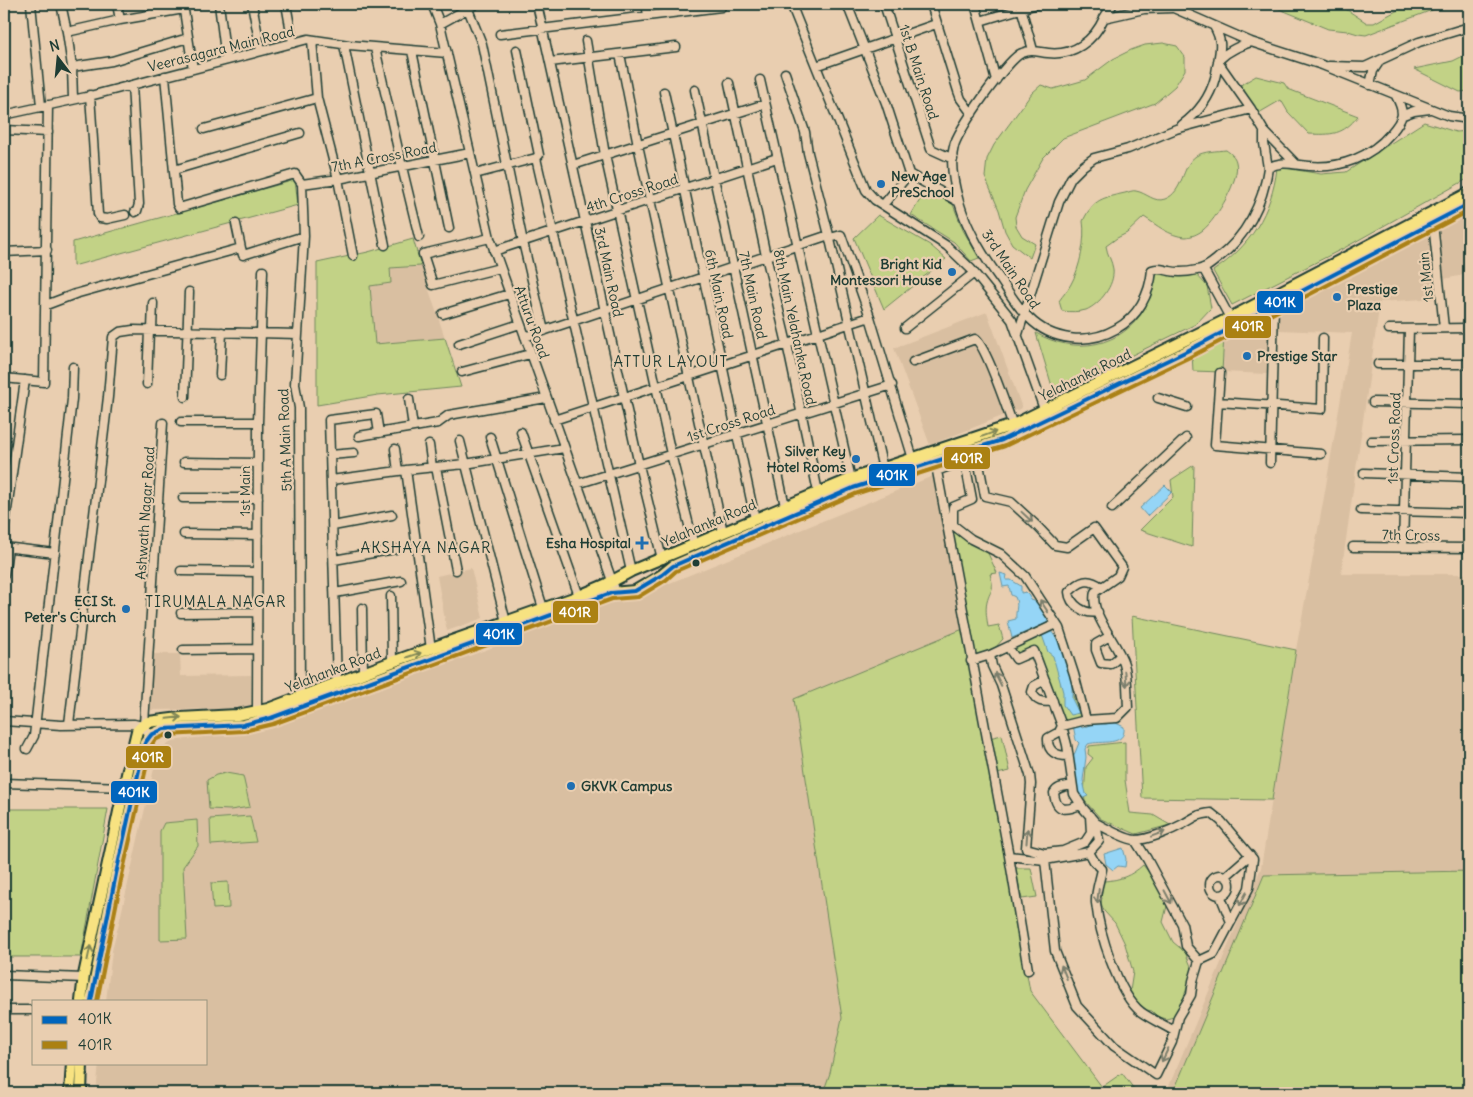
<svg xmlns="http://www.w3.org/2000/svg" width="1473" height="1097" font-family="Delius,sans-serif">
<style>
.built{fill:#d9bfa1}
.green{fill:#c2d286;stroke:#70885d}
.water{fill:#95d5f6;stroke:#6698a8}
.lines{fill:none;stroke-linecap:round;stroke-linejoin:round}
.minor-casing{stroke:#1f3d34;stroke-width:11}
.major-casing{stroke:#1f3d34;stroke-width:14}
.minor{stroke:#e9ceb0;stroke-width:8}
.major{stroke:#f7e281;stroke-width:10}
.bus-1-casing{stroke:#e9ceb0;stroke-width:8}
.bus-2-casing{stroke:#e9ceb0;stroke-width:8}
.bus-1{stroke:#0065bd;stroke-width:4}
.bus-2{stroke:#ab8112;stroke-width:4}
.oneway{stroke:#808757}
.oneway2{stroke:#7a7e6c}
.poi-dot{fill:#1f6fb2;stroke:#e9ceb0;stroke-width:2}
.bus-dot{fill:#1f3d34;stroke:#e9ceb0;stroke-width:2}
.labels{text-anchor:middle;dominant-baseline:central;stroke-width:4.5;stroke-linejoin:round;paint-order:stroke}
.street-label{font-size:14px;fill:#1f3d34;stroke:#e9ceb0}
.poi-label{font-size:14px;font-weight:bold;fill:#1f3d34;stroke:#e9ceb0;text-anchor:start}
.neighbourhood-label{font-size:15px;letter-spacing:1px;fill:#1f3d34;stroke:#e9ceb0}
.line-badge{stroke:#e9ceb0;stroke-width:2}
.badge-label{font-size:14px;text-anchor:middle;font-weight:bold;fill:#fff}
</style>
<rect width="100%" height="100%" fill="#e9ceb0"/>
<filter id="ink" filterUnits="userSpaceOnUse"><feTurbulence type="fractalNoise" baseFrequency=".02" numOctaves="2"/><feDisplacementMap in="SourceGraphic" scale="10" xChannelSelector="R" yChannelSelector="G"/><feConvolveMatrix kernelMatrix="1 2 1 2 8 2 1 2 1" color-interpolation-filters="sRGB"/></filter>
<g filter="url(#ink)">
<path class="built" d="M1469,214V274L1444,279L1437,230Z
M1430,233L1438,298L1380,302L1341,574H1469V1093H1166L1261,868L1296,650L1324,497L1352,333L1279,330V308Z
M421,266L445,338L375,345L370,285L391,283L390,268Z
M1270,311L1267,374L1223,372L1224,334Z
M987,312L1022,408L930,445L894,348Z
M933,476L969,658L1030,991L1106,1093H96L99,1063H206V1001H106L112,951L120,919L158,751L171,741L269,729L606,600L633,598Z
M471,568L483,618L447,631L437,576Z
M152,654H180L181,676L251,675L252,706L226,709L149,710Z"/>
<path class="green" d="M1238,4H1338L1367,23H1374L1409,4H1448L1366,35L1358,34L1348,31L1328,29L1277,8H1250Z
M1163,43L1177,46L1185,57V70L1175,86L1155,103L1063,138L1043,158L1025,190L1015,217L1016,226L1022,236L1035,244L1030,258L1012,244L1005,231L999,210L985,177L987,159L994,145L1032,93L1041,85L1053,89L1085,80L1113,59L1131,50L1145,45Z
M1469,53V91L1460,92L1414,69L1453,61Z
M1256,76L1284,83L1288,89L1358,116C1343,135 1332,135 1309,134L1288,112L1281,100L1257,114L1239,86Z
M1424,122L1456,132L1469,131V178L1346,247L1232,305L1213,271C1250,247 1272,212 1277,168H1285L1321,174L1346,172Z
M1226,150C1230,153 1235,156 1236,162C1241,178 1216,220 1203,230C1198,234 1191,237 1185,237C1169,236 1157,225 1144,217L1127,233L1117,238L1106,246C1107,254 1112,261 1113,269C1115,285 1100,304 1086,310C1079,312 1070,312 1062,311L1059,301C1063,295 1068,290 1071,284C1080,268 1086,239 1083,221C1094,198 1103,198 1125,193C1129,192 1133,190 1136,191C1147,193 1154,203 1165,199C1184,192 1181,166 1196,156C1204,151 1217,151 1226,150Z
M295,180L298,205L73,266V242Z
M927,188L952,202L963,230L979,258L971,261L954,242L911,215Z
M878,215L930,245L946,259L884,309L854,238Z
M413,239L421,266L390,268L391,283L370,286L375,344L445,338L461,387L378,395L317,405V263L368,252Z
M1159,272L1183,276L1196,274L1207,286L1211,308L1196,324L1054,393L1036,333C1074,355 1122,348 1145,308C1150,298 1152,279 1159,272Z
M1224,334L1222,372L1193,371L1192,353Z
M1194,465L1192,547L1140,530L1173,497L1171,480Z
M949,528L986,549L997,573L990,574C995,592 991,587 987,602C985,610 987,619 988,627L999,625L1003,639L995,648L975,656Z
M1132,616L1296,650L1272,800L1142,798Z
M963,629L1030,991L1102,1087L1122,1073L1137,1093H823L830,1073L842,1018L794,699Z
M1050,631L1081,718L1063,721L1036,657L1020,662L1013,648Z
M1002,735L1010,771L997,774L989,738Z
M1125,742V780L1130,813L1153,815L1170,825L1136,834L1101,819L1085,801L1084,794L1086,767L1093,758L1088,754L1089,746Z
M226,773L243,776L250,807L230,810L209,809L207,780L216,775Z
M4,809H108L81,957H4Z
M250,816L256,842L211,845L210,819Z
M197,820L198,846L183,867L187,939L160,940V831L164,823Z
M1143,865L1166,894L1167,906L1163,922L1173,942L1185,952L1193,971L1183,999L1174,1017L1166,1019L1158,1017L1152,1011L1147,1010L1137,1002L1130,991L1133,972L1125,944L1115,923L1104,911L1101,903V887L1104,881C1120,880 1131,876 1143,865Z
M1015,868H1031L1037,897L1022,899Z
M1469,871V1093H1173L1264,875Z
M228,882L229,908L213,909L211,883Z"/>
<path class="water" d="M1165,485L1172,492L1147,516L1140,508Z
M1000,573L1007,575L1006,580H1011L1021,586V593L1026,592L1030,596L1031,600C1040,602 1047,613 1048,622L1045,624L1012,638L1008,621L1016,619C1015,611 1019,605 1015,597L1011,595L1009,586L1003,587Z
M1051,631L1061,645L1072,683V699L1079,713L1070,715L1063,705V692L1053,656L1048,652L1042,635Z
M1114,722L1124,727C1126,747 1101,740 1088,744L1085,749L1086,757L1083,780L1086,794L1088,796L1081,799L1078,797L1072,760L1079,743L1076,740L1073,725L1078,723L1082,728L1095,723L1106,724Z
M1123,848L1126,859L1125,867L1118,866L1113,870L1106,864L1104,854Z"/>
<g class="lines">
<defs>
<path id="minor" d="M31,4L41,106
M61,4L67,32
M117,4L120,20
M152,4L154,14
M183,4L193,69
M219,4L226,60
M252,4L261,51
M286,4L293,43
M432,4L440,24L490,238L616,592
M537,4L639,465L662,559
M646,4L648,15
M791,4L866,190L875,200L947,246L971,269L1012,320L1045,412
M847,4L886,103L909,174L959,202
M884,4L931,149L953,159
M931,4L958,91L961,99L972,114
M975,4L996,80
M1020,4L1033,50
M1169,6L1251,42L1322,65L1449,116L1469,119
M1172,8L1144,9L1104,18C1094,41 1073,56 1048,53C1038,52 1032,49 1022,53C1008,58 957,131 954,146C949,164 954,185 959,202C968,232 984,257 1002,282C1010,294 1018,308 1029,318C1052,341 1088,345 1116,329C1138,317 1150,294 1152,270C1160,267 1163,270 1170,271C1179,273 1188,272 1197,270C1205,269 1211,264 1217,259C1246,237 1263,204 1268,168C1282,160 1294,165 1309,166C1340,169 1371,157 1391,133C1404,118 1405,113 1396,96
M468,9L482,44L523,242L544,331
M1104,18L1113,4
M980,21L1037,4
M440,24L476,4
M1214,26C1222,41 1221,46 1218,62L1251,109L1264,131V143L1268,168
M500,34L721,7
M312,40L317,98L338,179L353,256
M586,41L605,155L671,454L694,545
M344,45L385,245
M375,48L402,167L419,237
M517,50L539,155L536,158L631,571
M412,51L449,228
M620,54L638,145L723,532
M550,62L676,47
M816,66L936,24
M1329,66L1365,67L1419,42L1469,27
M72,67L67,32L120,20L184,9
M785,73L805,132L808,153L829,235L883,469
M165,76L177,204L179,208L295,174L302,184
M760,80L851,479
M729,83L766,256L787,344L818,492
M132,85L139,204L137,211L135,212
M1370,85L1373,71L1379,62
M4,89L6,114
M695,90L785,506
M664,92L755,519
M90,95L98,214L100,218L107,219L125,215
M73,99L72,67L112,61L188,38
M4,115L86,97L308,39L349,45L447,53
M1403,115L1414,111L1430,109
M1182,125C1198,113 1210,97 1215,78C1217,72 1216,64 1220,59C1229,50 1240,46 1251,42
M204,129L317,98
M4,130L48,132
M1264,131L1296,164
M573,165L765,104
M174,170L300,133
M475,174L536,158
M302,184L338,179L470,153
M883,205L909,174
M1433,223L1444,328
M236,224L241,248
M490,238L423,254L433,285L500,268
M830,238L841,235L870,317L913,459
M494,251L777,158
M4,252L47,250
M1203,268L1230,318
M46,305L75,294L241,248L243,255L304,236
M443,314L509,294
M905,328L974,273
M1389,329L1469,328
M152,330L153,303
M1018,334L1059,202L1071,178L1083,166L1094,158L1128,149L1176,129L1251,109
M525,337L829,235
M459,344L520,324
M913,362L975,339C986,345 1007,410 1013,425
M1378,364H1469
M462,372L530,354
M1220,373L1215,445L1321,454
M220,375L222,332
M4,378L44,382L48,105
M147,384L149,330
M185,397L189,292
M1158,398L1187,407
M409,399L413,427
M1218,402L1322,409L1323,338
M1373,402L1469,404
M554,420L870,317
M181,422H258
M521,432L579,596
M359,436L438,423L449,415L546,398
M490,437L543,608
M460,441L506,622
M1371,441L1469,440
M429,445L432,467
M395,449L398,471
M963,452L972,499L953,507V525L971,539L1001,554L1025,576L1059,628L1074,674L1086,720L1117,718L1128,707C1127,694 1128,677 1124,664C1118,643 1089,614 1095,592L1118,576L1122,567L1094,528L1067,547L1055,545L1038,527L1011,502L985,496L976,448
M330,455L354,453
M965,460L937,471L1009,856L1028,970
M184,462L258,463
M1270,463L1274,305
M436,467L456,570
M406,470L431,649
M1364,473L1469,477
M331,480L406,470L465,464L564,448
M577,484L892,385
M183,498H258
M1112,508L1186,438
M1361,510L1469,513
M333,526L392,515
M4,531L25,380
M184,534L258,535
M4,547L55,553
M1353,547L1469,548
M1403,547L1409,329
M334,560L395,549
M181,571L257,572
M4,575L8,548
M335,593L401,581
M391,596L392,662
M362,608L363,673
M1098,612C1085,615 1070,605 1069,592C1080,581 1088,577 1101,587
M181,613L257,612
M1110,636L1096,644V650L1101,663L1111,664L1120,656
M1008,647L1016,659L1034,651L1062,726L1067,745L1074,794L1083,808L1096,823L1099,841L1089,852L1045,860L1009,856
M183,650L257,649
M990,655L992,666L1001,685L1030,775L1031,784L1026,848L1045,853L1063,851L1085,842L1091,833L1090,816
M971,661L990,655L1056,624
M1045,680L1034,686L1032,692C1036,702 1043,703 1053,701
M337,683L329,420L376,414L379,433
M300,697L299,408L295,384L304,236L302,184
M257,711L258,422L263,271
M4,721L61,725L134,724L142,726L151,735
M69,724L108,397L113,337L120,332L133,330L297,334
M144,724L163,423
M27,749L34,736L72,399L73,367
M1068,756C1057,756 1047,752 1048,738L1059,732L1062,726L1086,720
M4,783L124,787
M1072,785C1065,787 1058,786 1054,793C1056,812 1066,811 1080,805
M1135,840L1147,859L1182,924L1186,946L1199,961
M1089,852L1094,861L1102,869C1100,880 1095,893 1096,903C1099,932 1118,994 1141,1012C1151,1019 1164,1025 1174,1031
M1045,860L1055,951L1077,1006L1114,1046L1156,1075L1172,1042L1178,1017L1191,995L1193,981L1199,961L1214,954L1249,888L1253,859L1221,821L1211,813C1195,815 1196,817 1183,824C1172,830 1148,840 1135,840C1126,839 1105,828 1096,823
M1210 885a10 10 0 1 1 20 0a10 10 0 1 1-20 0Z
M1226,876L1250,855
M1220,895L1231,922
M4,975L84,978
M4,1010H34"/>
<path id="major" d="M81,1001L84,975L130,760L137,731L142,726L148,722L180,718L237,715L268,709L392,662L579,596L607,584L631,571L851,479L1013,425L1230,318L1469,193
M91,1001L116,874L145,743L151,735L164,729L243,725L271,718L611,593L635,591L662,575L673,566L853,488L1002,440L1048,419L1187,351L1469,204
M70,1093L72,1063
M81,1093L82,1063"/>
</defs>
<use href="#minor" class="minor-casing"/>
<use href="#major" class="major-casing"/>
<use href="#minor" class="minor"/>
<use href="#major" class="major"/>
<defs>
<path id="bus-1" d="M91,1001L116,874L145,743L151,735L164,729L243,725L271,718L611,593L635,591L662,575L673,566L853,488L1002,440L1187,351L1469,204"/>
<path id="bus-2" d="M97,1001L122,875L151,746L155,740L166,735L244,731L273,724L612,599L638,597L666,580L676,571L855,494L1005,446L1190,357L1469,211"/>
</defs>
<use href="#bus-1" class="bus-1-casing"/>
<use href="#bus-2" class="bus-2-casing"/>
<use href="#bus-1" class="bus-1"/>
<use href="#bus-2" class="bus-2"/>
</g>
<defs><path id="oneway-shaft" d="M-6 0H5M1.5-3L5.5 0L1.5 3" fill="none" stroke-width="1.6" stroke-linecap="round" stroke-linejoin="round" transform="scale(1.25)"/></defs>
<g class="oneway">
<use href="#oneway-shaft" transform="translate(989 434) rotate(-20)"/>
<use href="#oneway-shaft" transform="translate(414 655) rotate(-18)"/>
<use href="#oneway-shaft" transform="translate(174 718) rotate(-6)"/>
<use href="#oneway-shaft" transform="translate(89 953) rotate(-78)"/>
</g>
<g class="oneway2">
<use href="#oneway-shaft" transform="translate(1027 517) rotate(43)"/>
<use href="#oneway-shaft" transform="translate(1044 606) rotate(-123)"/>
<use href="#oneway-shaft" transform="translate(998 679) rotate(-116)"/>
<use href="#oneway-shaft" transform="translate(1126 679) rotate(85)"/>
<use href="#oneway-shaft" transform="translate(1158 834) rotate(-20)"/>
<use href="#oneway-shaft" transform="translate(1027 836) rotate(-86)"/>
<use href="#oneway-shaft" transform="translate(1098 896) rotate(97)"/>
<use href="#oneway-shaft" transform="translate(1168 897) rotate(62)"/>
<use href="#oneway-shaft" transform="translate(1243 899) rotate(118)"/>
<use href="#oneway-shaft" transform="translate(1064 972) rotate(-112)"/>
<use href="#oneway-shaft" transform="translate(1165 1055) rotate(116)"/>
</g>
</g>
<g class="poi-dot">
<circle cx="881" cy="184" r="5"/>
<circle cx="952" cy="272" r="5"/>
<circle cx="1337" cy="297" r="5"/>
<circle cx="1247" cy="356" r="5"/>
<circle cx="856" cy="459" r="5"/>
<path d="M639.5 535.5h5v5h5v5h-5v5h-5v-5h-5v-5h5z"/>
<circle cx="126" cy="609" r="5"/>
<circle cx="571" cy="786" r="5"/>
</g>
<g class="bus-dot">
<circle cx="696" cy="563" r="4.5"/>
<circle cx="168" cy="735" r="4.5"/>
</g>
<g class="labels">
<g class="street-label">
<text transform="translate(221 49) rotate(-14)">Veerasagara Main Road</text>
<text transform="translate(919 72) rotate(72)">1st B Main Road</text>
<text transform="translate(384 157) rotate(-11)">7th A Cross Road</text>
<text transform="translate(632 193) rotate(-18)">4th Cross Road</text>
<text transform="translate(1011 269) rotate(56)">3rd Main Road</text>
<text transform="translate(609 272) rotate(78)">3rd Main Road</text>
<text transform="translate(1426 277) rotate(-96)">1st Main</text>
<text transform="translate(719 294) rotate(78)">6th Main Road</text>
<text transform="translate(753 295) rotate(78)">7th Main Road</text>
<text transform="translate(532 322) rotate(70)">Atturu Road</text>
<text transform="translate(795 327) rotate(78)">8th Main Yelahanka Road</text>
<text transform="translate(1085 375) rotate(-26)">Yelahanka Road</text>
<text transform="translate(731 423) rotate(-18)">1st Cross Road</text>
<text transform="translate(1394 438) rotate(-88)">1st Cross Road</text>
<text transform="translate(285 440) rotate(-92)">5th A Main Road</text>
<text transform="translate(245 491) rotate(-90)">1st Main</text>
<text transform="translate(145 513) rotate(-86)">Ashwath Nagar Road</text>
<text transform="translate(709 523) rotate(-23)">Yelahanka Road</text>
<text transform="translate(1411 535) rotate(1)">7th Cross</text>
<text transform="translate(333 670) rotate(-21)">Yelahanka Road</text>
</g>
<g class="poi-label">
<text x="891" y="176">New Age<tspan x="891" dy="16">PreSchool</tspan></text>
<text x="942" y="264" text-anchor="end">Bright Kid<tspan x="942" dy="16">Montessori House</tspan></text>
<text x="1347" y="289">Prestige<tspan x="1347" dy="16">Plaza</tspan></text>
<text x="1257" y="356">Prestige Star</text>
<text x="846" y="451" text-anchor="end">Silver Key<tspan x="846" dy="16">Hotel Rooms</tspan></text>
<text x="631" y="543" text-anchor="end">Esha Hospital</text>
<text x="116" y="601" text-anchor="end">ECI St.<tspan x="116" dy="16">Peter's Church</tspan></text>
<text x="581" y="786">GKVK Campus</text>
</g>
<g class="neighbourhood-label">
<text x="671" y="361">ATTUR LAYOUT</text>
<text x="426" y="547">AKSHAYA NAGAR</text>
<text x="216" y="601">TIRUMALA NAGAR</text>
</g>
</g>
<g class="line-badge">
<rect x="1256" y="290" width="48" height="24" rx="5" fill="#0065bd"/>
<rect x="1224" y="315" width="48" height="24" rx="5" fill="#ab8112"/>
<rect x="943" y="446" width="48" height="24" rx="5" fill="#ab8112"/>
<rect x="868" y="463" width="48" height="24" rx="5" fill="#0065bd"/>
<rect x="552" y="600" width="47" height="24" rx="5" fill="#ab8112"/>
<rect x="475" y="622" width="48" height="24" rx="5" fill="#0065bd"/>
<rect x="125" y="745" width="47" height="24" rx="5" fill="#ab8112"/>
<rect x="110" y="780" width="48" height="24" rx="5" fill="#0065bd"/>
</g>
<g class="badge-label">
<text x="1280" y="307">401K</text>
<text x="1248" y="331">401R</text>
<text x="967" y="463">401R</text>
<text x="892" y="480">401K</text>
<text x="575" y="617">401R</text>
<text x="499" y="639">401K</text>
<text x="148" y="762">401R</text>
<text x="134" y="797">401K</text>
</g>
<rect width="1473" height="1097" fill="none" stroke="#e9ceb0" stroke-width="20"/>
<rect x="10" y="10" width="1453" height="1077" fill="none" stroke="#1f3d34" stroke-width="2" filter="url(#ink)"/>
<rect x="32" y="1000" width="175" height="65" fill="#e9ceb0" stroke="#98947e"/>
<rect x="42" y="1016" width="25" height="8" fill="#0065bd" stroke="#98947e"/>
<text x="78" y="1024" font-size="15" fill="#1f3d34">401K</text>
<rect x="42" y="1041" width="25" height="8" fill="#ab8112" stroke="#98947e"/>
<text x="78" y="1050" font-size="15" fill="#1f3d34">401R</text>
<g transform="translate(58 58) rotate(344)" stroke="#e9ceb0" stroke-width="4" paint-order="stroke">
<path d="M0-4L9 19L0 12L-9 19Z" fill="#1f3d34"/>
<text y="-8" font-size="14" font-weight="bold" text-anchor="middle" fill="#1f3d34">N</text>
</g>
</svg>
